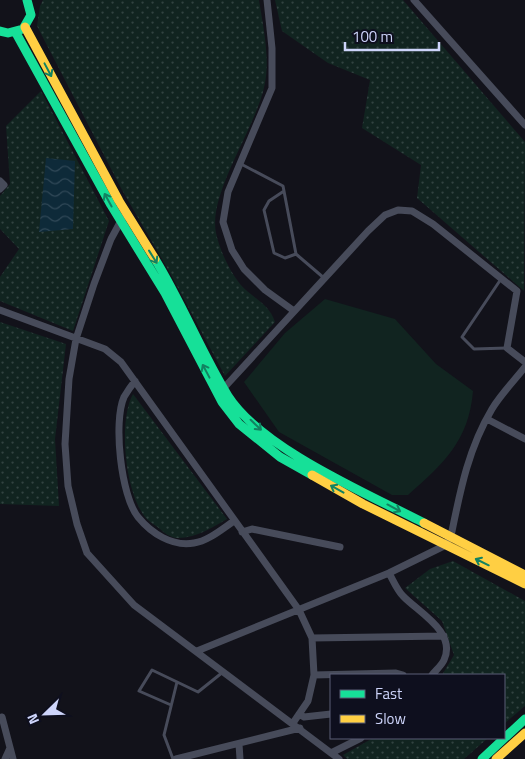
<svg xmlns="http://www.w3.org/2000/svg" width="525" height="759" font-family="'Titillium Web',sans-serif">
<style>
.green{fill:#112420}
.park{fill:url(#park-dots)}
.water{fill:url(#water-waves)}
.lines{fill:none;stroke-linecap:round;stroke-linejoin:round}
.lane{stroke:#474b5a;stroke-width:3}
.street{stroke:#474b5a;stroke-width:7}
.fast{stroke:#16e098;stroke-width:9}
.slow{stroke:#ffcf43;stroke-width:9}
.oneway{stroke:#128261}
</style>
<defs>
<pattern id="park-dots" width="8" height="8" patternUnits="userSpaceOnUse" patternTransform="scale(1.25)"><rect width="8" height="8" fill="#112420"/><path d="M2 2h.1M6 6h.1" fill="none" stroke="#324341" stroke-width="1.8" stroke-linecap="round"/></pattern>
<pattern id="water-waves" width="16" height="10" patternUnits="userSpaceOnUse" patternTransform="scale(1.25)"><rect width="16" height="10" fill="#0e2a39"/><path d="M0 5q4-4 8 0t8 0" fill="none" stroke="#304857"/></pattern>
</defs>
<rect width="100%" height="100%" fill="#12121a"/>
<path class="green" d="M325,299L395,319L436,364L473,391C469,441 443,464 408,495H392L279,432L244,382L285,333Z"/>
<path class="park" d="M43,0H259C263,26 270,57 265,83C257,127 208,192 216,233C220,251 229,270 240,284C253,299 269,303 275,322L225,376L170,273L122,190L37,26L40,6Z
M275,0H403L525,142L524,291L417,198L421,165L362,128L370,80L328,63L282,31Z
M41,91L109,221L73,331L0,301V277L19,249L0,229V196L10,184L6,126Z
M0,322L66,344L55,439L59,506L0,504Z
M133,394L227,519C212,528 194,539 176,538C170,537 164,533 160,529C155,525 148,521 145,517C125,492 118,421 133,394Z
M453,561L525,601V706L504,724V675H442L454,655L442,621L405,588L430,569Z
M373,738H488L464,759H347L343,755Z"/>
<path class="water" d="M46,158L75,161L73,229L39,232Z"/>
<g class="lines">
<path class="lane" d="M241,164L283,186L296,254L324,278
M284,191L269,201L264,210L274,253L285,258L296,254
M501,279L462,337L474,349L507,348
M171,705L139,691L152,670L198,692L223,672
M173,759L164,735L177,682"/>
<path class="street" d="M267,0L272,48V88L228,192L223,222L232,250L244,269L265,290L294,311
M414,0L525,125
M0,181L4,185L0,189
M123,217L111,239L94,284L76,339L69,379L65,444L68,486L77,524L87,553L134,605L339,759
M0,310L105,349L121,362L299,610L312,638L314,675L308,701L293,723
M135,381C131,386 127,392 124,397C113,422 121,496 138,517C151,533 172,547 194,543C208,541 222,529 234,521
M222,390L368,231L385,215L398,210L412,211L433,224L517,291L507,348L525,362
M487,419L525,439
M242,532L252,529L340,547
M389,573C393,580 397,590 403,596C418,612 457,632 444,660C442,665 436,670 432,675
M312,638L444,636
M197,651L389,573L446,545L451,536C460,492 468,449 492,409C501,394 514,381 525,367
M314,675L396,673L403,675
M299,714L304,717L331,714
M2,717L13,759
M239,744L240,759
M331,753L361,738
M5,759L10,748
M176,759L300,728"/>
<path class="fast" d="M0,31L8,33L23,29L31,15L27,0
M16,33L111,205L165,293L222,402L239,424L280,457L312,475
M155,259C182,303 201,352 228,396C262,449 368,494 424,523
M482,759L525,719"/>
<path class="slow" d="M25,27L119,201L155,259
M312,475L363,504L525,584
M424,523L525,575
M496,759L525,733"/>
</g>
<defs><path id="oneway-shaft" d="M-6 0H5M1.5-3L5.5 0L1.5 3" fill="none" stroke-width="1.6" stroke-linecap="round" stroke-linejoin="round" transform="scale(1.25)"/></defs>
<g class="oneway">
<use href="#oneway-shaft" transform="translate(48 70) rotate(62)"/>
<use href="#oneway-shaft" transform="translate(108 200) rotate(-119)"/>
<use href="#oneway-shaft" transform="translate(153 257) rotate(58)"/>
<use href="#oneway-shaft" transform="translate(206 371) rotate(-118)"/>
<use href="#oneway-shaft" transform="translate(256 425) rotate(44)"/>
<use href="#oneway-shaft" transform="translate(337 489) rotate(-151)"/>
<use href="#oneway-shaft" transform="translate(394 508) rotate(28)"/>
<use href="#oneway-shaft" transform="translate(482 562) rotate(-154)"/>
</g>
<rect x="330" y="674" width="175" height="65" fill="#0e0f1e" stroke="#5b5e76"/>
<rect x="340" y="690" width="25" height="8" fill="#16e098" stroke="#5b5e76"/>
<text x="375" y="699" font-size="15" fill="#ced5fb">Fast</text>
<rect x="340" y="715" width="25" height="8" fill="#ffcf43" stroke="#5b5e76"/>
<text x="375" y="724" font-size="15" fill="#ced5fb">Slow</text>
<g transform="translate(45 714) rotate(247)" stroke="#0e0f1e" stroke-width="4" paint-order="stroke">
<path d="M0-4L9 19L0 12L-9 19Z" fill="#ced5fb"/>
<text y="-8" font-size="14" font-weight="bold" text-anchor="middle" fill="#ced5fb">N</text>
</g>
<path d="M345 42v8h94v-8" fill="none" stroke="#ced5fb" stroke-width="2.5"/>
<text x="352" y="42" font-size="15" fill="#ced5fb" stroke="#0e0f1e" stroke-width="4" paint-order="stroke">100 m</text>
</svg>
